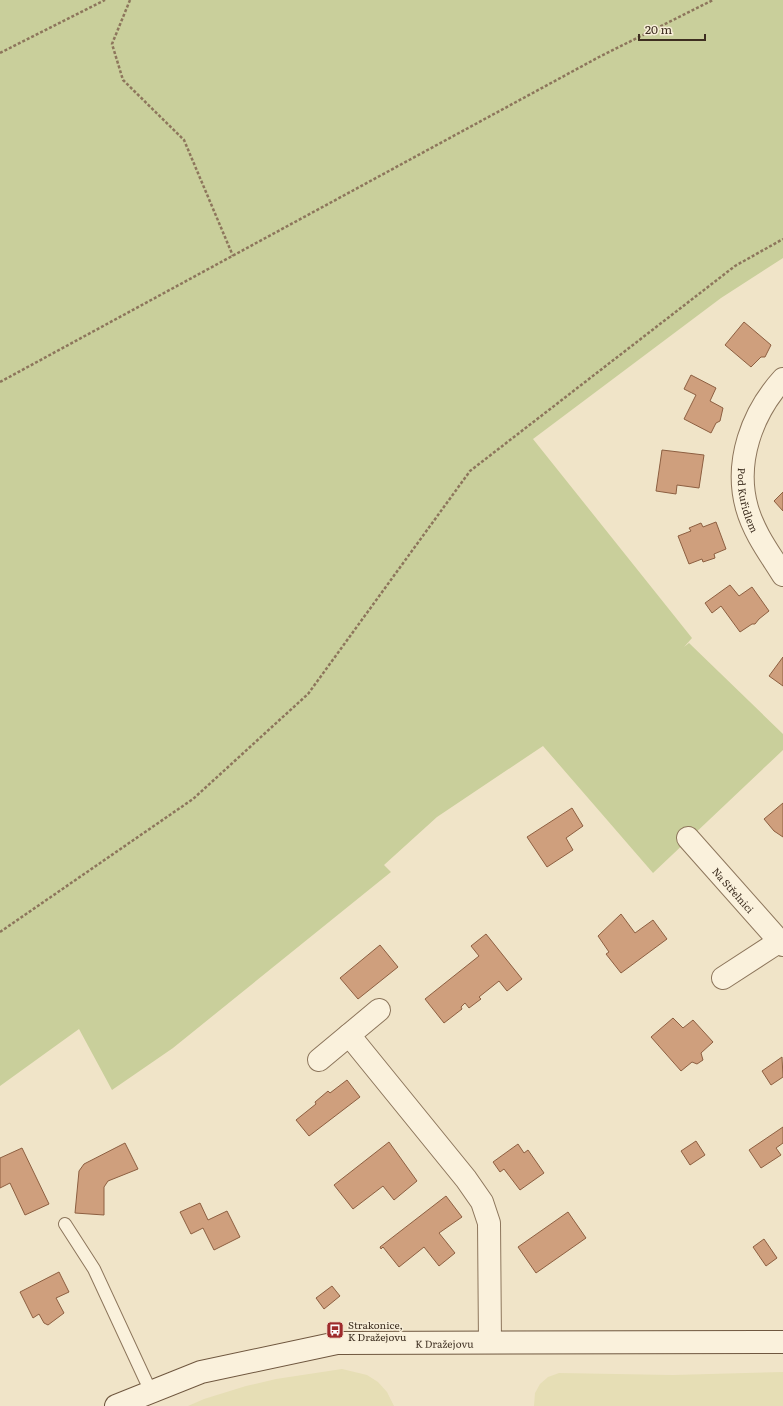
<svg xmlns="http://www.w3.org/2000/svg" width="783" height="1406" font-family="Literata,serif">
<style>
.farmland{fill:#e6deb5}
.green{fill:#c9cf9b}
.building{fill:#cf9f7d;stroke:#8d5f41}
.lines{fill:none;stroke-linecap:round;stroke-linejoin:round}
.lane-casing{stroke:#8d765c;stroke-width:14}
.street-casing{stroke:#8d765c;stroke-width:24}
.secondary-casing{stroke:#6f573f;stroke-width:24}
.path{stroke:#8d765c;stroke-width:2.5;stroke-dasharray:3 2;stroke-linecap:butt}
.lane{stroke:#faf1dc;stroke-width:12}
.street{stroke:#faf1dc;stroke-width:22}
.secondary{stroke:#faf1dc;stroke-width:22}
.labels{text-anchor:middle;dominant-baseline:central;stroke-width:3;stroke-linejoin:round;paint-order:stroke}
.street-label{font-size:10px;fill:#3d2e20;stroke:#f7eed8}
.poi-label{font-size:10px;fill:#3d2e20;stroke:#f7eed8;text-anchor:start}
</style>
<rect width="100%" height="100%" fill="#f0e4c8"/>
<path class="farmland" d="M342,1369L367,1375L378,1382L387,1392L394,1406H188L204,1399L246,1386L276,1379Z
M783,1372V1406H534L535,1393L540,1384L548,1377L559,1373L673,1375Z"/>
<path class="green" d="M0,0H783V258L721,298L533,439L692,638L684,647L689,643L783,734V750L653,873L543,746L437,817L384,865L391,872L173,1048L112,1090L79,1029L0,1086Z"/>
<path class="building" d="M744,322L771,345L765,357H761L751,367L725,345Z
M691,375L716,388L710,401L723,408L720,421L716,423L711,433L684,419L696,395L684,389Z
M662,450L704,455L699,488L677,485L676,494L656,491Z
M783,492V511L774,501Z
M716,522L726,549L714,554L715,558L703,562L702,559L689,564L678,536L691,531L689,528L701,523L703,527Z
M730,585L739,596L752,587L769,611L759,619L755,624H752L740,632L721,606L712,613L705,603Z
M783,657V686L769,676Z
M783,803V837L774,831L764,819Z
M572,808L583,826L566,838L573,850L547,867L527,837Z
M621,914L635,933L653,920L667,939L621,973L606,954L609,952L598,936Z
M486,934L522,979L507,991L499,981L479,997L481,999L469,1008L465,1003L461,1007L462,1009L444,1023L425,999L479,956L471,946Z
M380,945L398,967L358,999L340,978Z
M673,1018L683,1028L693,1020L713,1042L701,1053L703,1060L697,1064L692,1062L681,1071L651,1037Z
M782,1057L783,1077L771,1085L762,1071Z
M347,1080L360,1097L309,1136L296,1120L316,1104L315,1102L328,1091L330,1093Z
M783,1127V1143L776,1148L781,1155L761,1168L749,1150Z
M696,1141L705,1155L690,1165L681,1151Z
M389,1142L417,1181L394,1200L383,1186L353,1209L334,1185Z
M125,1143L138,1169L108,1181L104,1187V1215L75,1213L79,1171L84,1164Z
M518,1144L524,1153L528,1150L544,1173L520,1190L504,1169L500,1172L493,1162Z
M22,1148L49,1204L25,1215L10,1183L0,1188V1158Z
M446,1196L462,1217L439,1233L455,1253L439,1266L424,1247L399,1267L383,1247L381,1249L380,1247Z
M200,1203L208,1220L227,1211L240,1237L214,1250L203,1228L191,1234L180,1212Z
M568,1212L586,1238L536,1273L518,1247Z
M764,1239L777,1258L766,1266L753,1247Z
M59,1272L69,1292L56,1298L64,1313L48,1325L44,1323L39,1314L33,1318L20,1292Z
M332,1286L340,1296L324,1309L316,1298Z"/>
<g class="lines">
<defs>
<path id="lane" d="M65,1224L94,1269L151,1392"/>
<g id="street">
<path id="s1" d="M783,379C752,413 734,462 747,508C754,533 770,554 783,575"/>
<path id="s2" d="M688,838L783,945"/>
<path d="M723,978L780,941"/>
<path d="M349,1035L466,1179L482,1202L489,1223L490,1342"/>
<path d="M319,1060L379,1010"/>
</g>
<g id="secondary">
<path id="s3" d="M116,1406L201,1372L337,1343L783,1342"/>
</g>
</defs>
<use href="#lane" class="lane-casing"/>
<use href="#street" class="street-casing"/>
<use href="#secondary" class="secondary-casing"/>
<path class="path" d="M130,0L112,44L123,80L184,140L233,256
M0,53L105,0
M0,382L599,57L713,0
M0,932L193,799L308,694L470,471L735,266L783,239"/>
<use href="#lane" class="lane"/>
<use href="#street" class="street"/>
<use href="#secondary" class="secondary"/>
</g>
<defs>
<symbol id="bus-square" viewBox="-11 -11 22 22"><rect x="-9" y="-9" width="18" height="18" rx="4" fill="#9e2a2b" stroke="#f7eed8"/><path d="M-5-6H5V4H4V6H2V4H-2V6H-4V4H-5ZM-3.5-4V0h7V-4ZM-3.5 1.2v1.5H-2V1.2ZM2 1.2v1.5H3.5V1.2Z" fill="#fff"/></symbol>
</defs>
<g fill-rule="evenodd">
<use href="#bus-square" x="325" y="1320" width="20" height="20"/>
</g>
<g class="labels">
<g class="street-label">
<text stroke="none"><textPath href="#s1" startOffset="132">Pod Kuřidlem</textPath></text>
<text stroke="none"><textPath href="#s2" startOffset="69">Na Střelnici</textPath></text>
<text stroke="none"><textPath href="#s3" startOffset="338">K Dražejovu</textPath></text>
</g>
<g class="poi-label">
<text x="348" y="1324">Strakonice,<tspan x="348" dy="12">K Dražejovu</tspan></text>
</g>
</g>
<path d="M639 34v6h66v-6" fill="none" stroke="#3d2e20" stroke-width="2"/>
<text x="645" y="34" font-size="12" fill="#3d2e20" stroke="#f7eed8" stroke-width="3" paint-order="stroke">20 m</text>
</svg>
